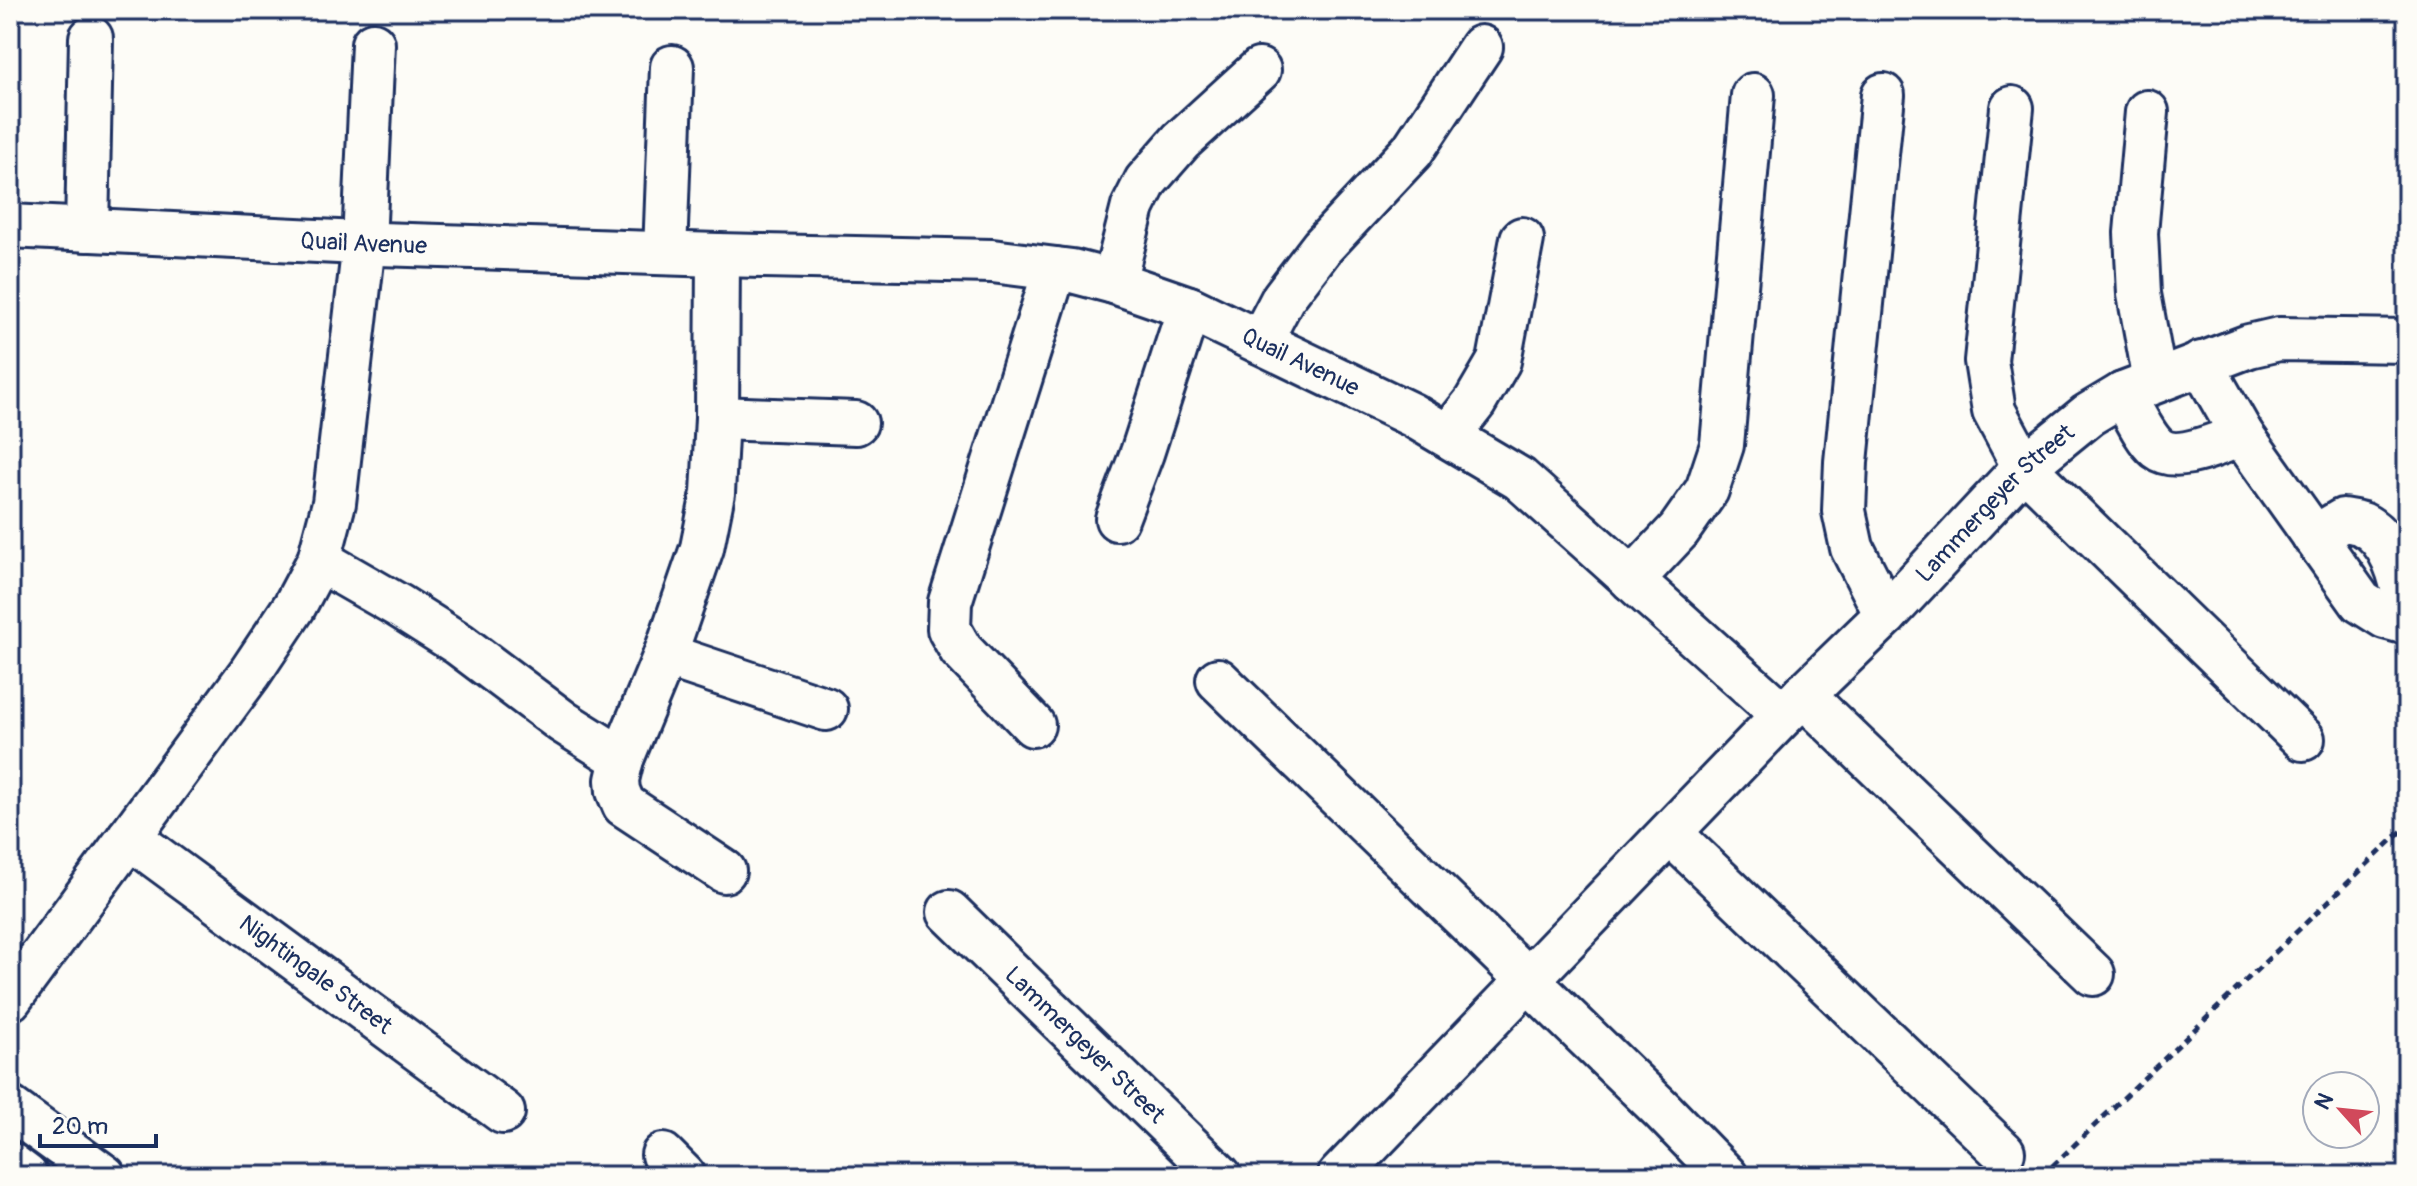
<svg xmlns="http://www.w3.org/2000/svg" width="2417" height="1186" font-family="Pangolin,sans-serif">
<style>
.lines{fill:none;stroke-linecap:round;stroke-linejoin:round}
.minor-casing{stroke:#1b2f5e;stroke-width:48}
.path{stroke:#1b2f5e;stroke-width:5;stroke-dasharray:8 6;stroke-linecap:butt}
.minor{stroke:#fdfcf7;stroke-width:42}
.labels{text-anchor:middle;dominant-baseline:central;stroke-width:8;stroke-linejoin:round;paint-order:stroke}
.street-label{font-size:24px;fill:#1b2f5e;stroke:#fdfcf7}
</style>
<rect width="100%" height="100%" fill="#fdfcf7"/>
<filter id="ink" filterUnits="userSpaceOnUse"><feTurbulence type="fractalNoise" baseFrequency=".0125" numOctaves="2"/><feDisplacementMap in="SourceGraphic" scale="16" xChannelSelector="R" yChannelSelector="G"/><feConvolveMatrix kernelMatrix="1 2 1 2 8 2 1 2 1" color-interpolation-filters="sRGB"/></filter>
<g filter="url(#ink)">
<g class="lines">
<defs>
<g id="minor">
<path d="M1883,95L1846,462L1844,511L1852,548L1886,615"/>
<path d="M2012,108L1986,361L1994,411L2024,467L2303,739"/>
<path d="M2147,112L2136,233L2139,294L2155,381"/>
<path id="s1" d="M10,226L379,244L718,255L992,261L1072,271L1114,282L1189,308L1412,415L1520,479L1783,715"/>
<path d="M87,230L91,38"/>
<path d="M665,253L672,67"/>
<path d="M718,255L717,418L713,493L702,548L665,655L622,759L617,780L618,791L624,805L724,871"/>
<path d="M1114,282L1133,207L1146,181L1181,141L1259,70"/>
<path d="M1260,342L1283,298L1322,247L1412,151L1481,47"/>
<path d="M2201,363L2242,435L2361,602L2385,617L2407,623"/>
<path d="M2123,394C2132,409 2144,437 2157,448C2177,464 2220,442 2242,435"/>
<path d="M717,418L856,423"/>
<path d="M1449,435L1475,402L1499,361L1522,239"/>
<path d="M1117,519L1142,453L1189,308"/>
<path d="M2314,537L2343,520C2348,521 2357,522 2362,524C2393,539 2403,584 2407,615"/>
<path d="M319,560L399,606L459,644L563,722L622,759"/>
<path d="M1632,580L1679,530L1707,490L1722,445L1753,95"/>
<path d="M665,655L826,709"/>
<path d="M1218,680L1662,1110L1726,1176"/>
<path d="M1803,695L2093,974"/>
<path d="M1033,725L961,650L949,629L950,602L1055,269"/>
<path d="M1670,833L2003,1152"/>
<path id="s2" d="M129,837L503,1112"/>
<path id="s3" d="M949,912L1220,1176"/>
<path d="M10,999L250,673L294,607L319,560L334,503L364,243L373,44"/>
<path d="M10,1108L104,1176"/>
<path d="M663,1155L684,1176"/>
<path d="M10,1164L26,1176"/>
<path id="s4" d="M1339,1176L1783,715L1886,615L2024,467L2088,415L2123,394L2249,346L2279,339L2407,341"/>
</g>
</defs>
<use href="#minor" class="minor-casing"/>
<path class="path" d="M2042,1176L2407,826"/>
<use href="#minor" class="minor"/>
</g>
</g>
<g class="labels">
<g class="street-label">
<text stroke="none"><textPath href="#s1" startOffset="354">Quail Avenue</textPath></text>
<text stroke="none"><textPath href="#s1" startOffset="1310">Quail Avenue</textPath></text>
<text stroke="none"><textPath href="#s4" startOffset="940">Lammergeyer Street</textPath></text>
<text stroke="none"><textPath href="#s2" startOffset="232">Nightingale Street</textPath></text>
<text stroke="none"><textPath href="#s3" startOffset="190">Lammergeyer Street</textPath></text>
</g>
</g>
<rect width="2417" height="1186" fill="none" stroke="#fdfcf7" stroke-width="40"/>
<rect x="20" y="20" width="2377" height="1146" fill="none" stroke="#1b2f5e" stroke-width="3" filter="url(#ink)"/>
<g transform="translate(2341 1110) rotate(297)"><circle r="38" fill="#fdfcf7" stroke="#a3aaba" stroke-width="2"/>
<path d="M0-6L14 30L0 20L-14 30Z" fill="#d1495b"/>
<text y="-12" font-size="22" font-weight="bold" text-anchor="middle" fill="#1b2f5e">N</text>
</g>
<path d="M40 1134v12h116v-12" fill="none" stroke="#1b2f5e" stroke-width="4"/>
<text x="52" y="1134" font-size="24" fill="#1b2f5e" stroke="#fdfcf7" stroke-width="6" paint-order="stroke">20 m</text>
</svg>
